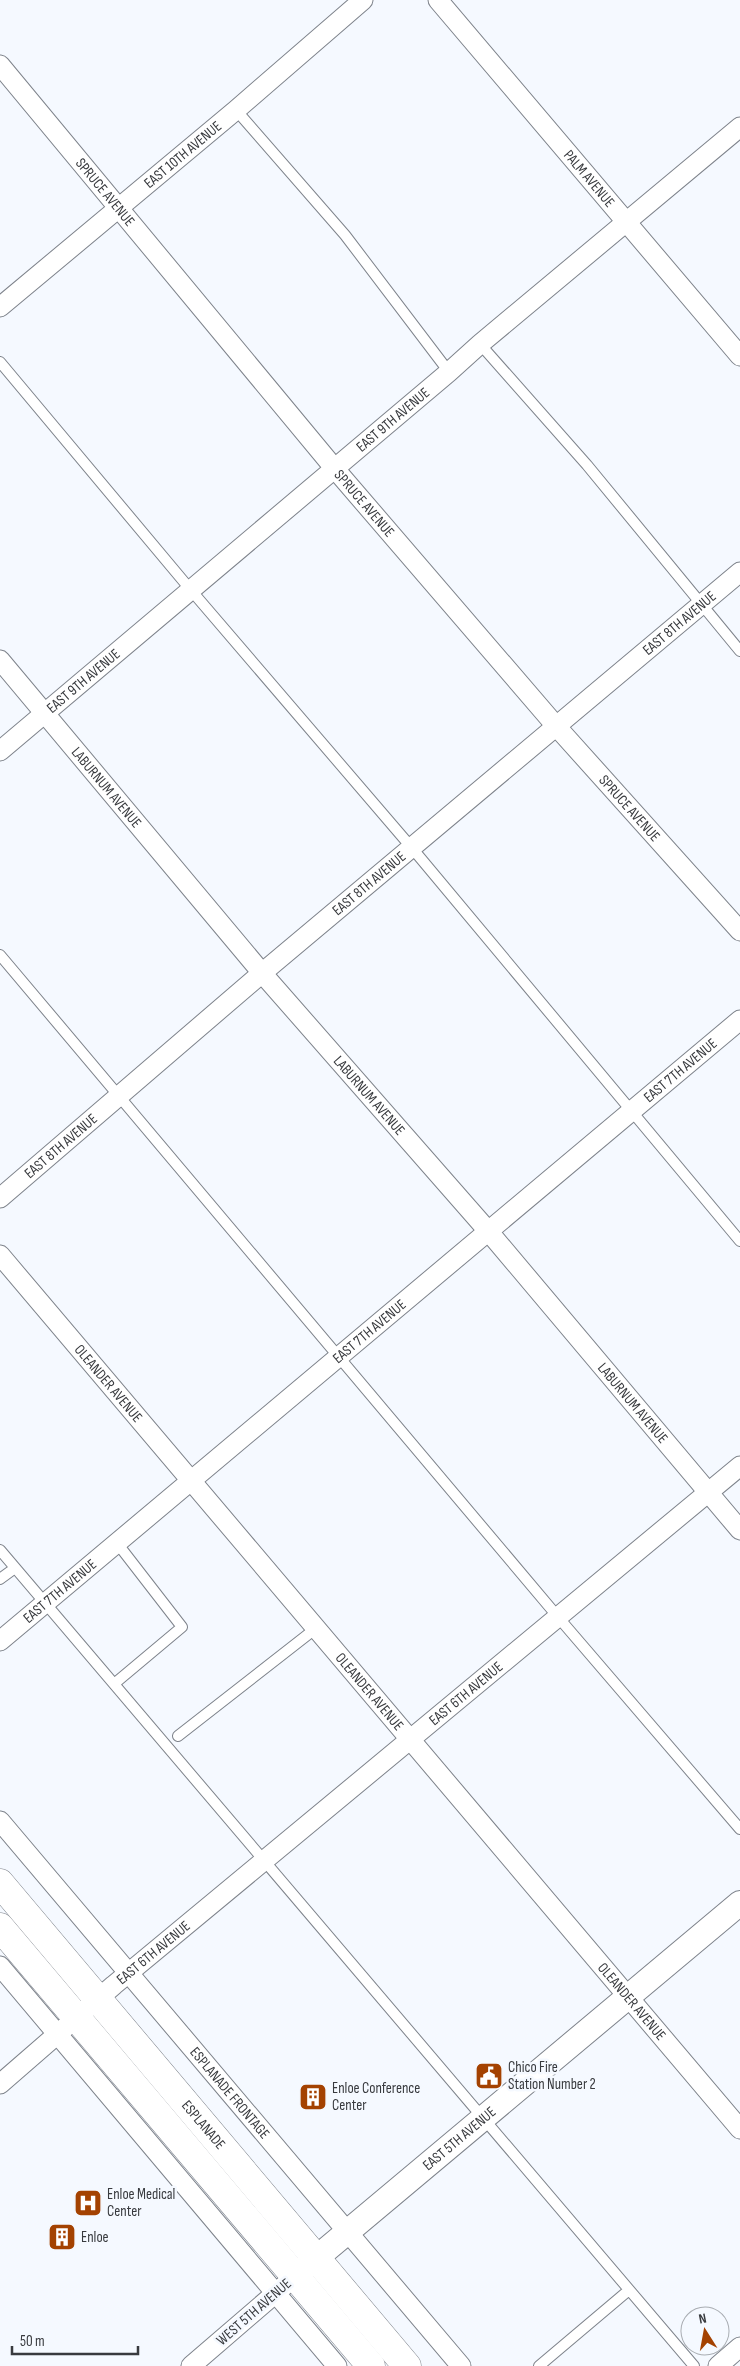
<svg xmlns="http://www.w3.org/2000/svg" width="740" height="2366" font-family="'Sofia Sans Condensed',sans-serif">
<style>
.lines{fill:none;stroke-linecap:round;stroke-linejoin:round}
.service-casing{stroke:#7e838b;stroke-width:12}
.minor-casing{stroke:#7e838b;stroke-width:21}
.tertiary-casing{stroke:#7e838b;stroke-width:26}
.secondary-casing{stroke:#7e838b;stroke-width:29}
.service{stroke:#fff;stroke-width:10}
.minor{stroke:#fff;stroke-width:19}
.tertiary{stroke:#fff;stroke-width:24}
.secondary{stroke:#fff;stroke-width:28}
.labels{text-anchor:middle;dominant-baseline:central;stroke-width:5;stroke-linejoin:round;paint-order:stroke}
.street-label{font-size:15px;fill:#383a3e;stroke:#f5f9ff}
.poi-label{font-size:15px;fill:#383a3e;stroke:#f5f9ff;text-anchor:start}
</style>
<rect width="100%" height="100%" fill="#f5f9ff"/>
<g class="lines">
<defs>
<path id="service" d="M236,110L345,235L449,372
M480,344L587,465L740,651
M0,362L190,589L412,848L740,1241
M0,955L558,1617L740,1829
M0,1550L694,2366
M0,1579L15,1568
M114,1684L182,1627L117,1543
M178,1736L315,1629
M539,2366L629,2290"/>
<g id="minor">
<path id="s1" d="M438,0L740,356"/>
<path id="s2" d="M0,65L335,469L556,726L740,931"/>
<path id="s3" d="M0,307L236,110L363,0"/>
<path id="s4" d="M0,660L262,973L489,1232L740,1530"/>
<path id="s5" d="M0,751L449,372L480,344L740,127"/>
<path id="s6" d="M0,1198L262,973L740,572"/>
<path id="s7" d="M0,1255L740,2129"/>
<path id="s8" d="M0,1641L740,1020"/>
<path id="s9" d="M0,1821L461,2366"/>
<path d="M0,1966L337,2366"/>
<path id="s10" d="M0,2084L114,1985L740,1466"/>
<path d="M191,2366L285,2285"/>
<path d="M718,2366L740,2347"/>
</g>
<g id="tertiary">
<path id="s11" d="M302,2270L740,1903"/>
</g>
<g id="secondary">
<path id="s12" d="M0,1883L407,2366"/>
<path d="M0,1927L371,2366"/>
</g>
</defs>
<use href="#service" class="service-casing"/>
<use href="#minor" class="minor-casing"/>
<use href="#tertiary" class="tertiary-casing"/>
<use href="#secondary" class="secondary-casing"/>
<use href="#service" class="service"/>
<use href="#minor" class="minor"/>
<use href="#tertiary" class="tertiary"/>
<use href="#secondary" class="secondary"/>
</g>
<defs>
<symbol id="civic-square" viewBox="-11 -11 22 22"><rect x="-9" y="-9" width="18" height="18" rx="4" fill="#a44201" stroke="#f5f9ff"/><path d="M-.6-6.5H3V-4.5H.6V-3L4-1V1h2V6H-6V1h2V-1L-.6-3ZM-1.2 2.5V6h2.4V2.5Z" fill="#fff"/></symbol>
<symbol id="building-square" viewBox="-11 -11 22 22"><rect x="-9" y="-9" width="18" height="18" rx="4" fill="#a44201" stroke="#f5f9ff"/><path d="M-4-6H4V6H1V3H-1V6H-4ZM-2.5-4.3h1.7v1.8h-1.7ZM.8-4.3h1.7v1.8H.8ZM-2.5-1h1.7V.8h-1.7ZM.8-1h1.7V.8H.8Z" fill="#fff"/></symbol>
<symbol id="hospital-square" viewBox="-11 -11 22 22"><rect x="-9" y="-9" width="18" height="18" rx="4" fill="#a44201" stroke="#f5f9ff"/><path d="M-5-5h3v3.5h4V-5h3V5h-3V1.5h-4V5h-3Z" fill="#fff"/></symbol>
</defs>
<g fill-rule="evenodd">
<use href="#civic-square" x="473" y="2060" width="32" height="32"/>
<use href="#building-square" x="297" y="2081" width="32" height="32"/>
<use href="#hospital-square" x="72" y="2187" width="32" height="32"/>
<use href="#building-square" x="46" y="2221" width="32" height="32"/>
</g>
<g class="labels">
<g class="street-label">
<text stroke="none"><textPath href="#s3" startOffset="238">EAST 10TH AVENUE</textPath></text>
<text stroke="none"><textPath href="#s1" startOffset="234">PALM AVENUE</textPath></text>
<text stroke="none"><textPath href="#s2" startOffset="165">SPRUCE AVENUE</textPath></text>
<text stroke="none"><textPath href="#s5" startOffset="514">EAST 9TH AVENUE</textPath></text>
<text stroke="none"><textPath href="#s2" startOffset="570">SPRUCE AVENUE</textPath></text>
<text stroke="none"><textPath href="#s6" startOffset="890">EAST 8TH AVENUE</textPath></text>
<text stroke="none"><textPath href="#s5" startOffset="109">EAST 9TH AVENUE</textPath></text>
<text stroke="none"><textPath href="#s4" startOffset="166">LABURNUM AVENUE</textPath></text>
<text stroke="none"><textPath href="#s2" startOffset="974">SPRUCE AVENUE</textPath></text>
<text stroke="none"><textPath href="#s6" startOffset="485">EAST 8TH AVENUE</textPath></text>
<text stroke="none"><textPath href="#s8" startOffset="888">EAST 7TH AVENUE</textPath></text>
<text stroke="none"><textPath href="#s4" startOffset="571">LABURNUM AVENUE</textPath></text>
<text stroke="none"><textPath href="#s6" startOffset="80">EAST 8TH AVENUE</textPath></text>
<text stroke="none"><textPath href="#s8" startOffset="482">EAST 7TH AVENUE</textPath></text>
<text stroke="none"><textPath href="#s7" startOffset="168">OLEANDER AVENUE</textPath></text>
<text stroke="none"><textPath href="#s4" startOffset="976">LABURNUM AVENUE</textPath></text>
<text stroke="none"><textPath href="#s8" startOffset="78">EAST 7TH AVENUE</textPath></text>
<text stroke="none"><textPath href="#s7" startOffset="572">OLEANDER AVENUE</textPath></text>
<text stroke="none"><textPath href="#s10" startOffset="608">EAST 6TH AVENUE</textPath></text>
<text stroke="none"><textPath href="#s10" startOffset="202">EAST 6TH AVENUE</textPath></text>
<text stroke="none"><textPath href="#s7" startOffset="978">OLEANDER AVENUE</textPath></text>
<text stroke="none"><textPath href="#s9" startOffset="356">ESPLANADE FRONTAGE</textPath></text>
<text stroke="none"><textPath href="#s12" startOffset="316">ESPLANADE</textPath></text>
<text stroke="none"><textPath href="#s11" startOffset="205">EAST 5TH AVENUE</textPath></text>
<text transform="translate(254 2312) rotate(-41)">WEST 5TH AVENUE</text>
</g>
<g class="poi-label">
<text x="508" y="2067">Chico Fire<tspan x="508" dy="17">Station Number 2</tspan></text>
<text x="332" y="2088">Enloe Conference<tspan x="332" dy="17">Center</tspan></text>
<text x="107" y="2194">Enloe Medical<tspan x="107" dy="17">Center</tspan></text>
<text x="81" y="2237">Enloe</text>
</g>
</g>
<g transform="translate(705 2331) rotate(349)"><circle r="24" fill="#f5f9ff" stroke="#a9adb2"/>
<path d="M0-4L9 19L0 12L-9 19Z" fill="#a44201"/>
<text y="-8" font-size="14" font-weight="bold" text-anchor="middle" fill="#383a3e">N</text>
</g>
<path d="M12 2346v8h126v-8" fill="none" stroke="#383a3e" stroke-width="2.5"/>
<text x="20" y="2346" font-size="15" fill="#383a3e" stroke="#f5f9ff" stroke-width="4" paint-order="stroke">50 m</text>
</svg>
